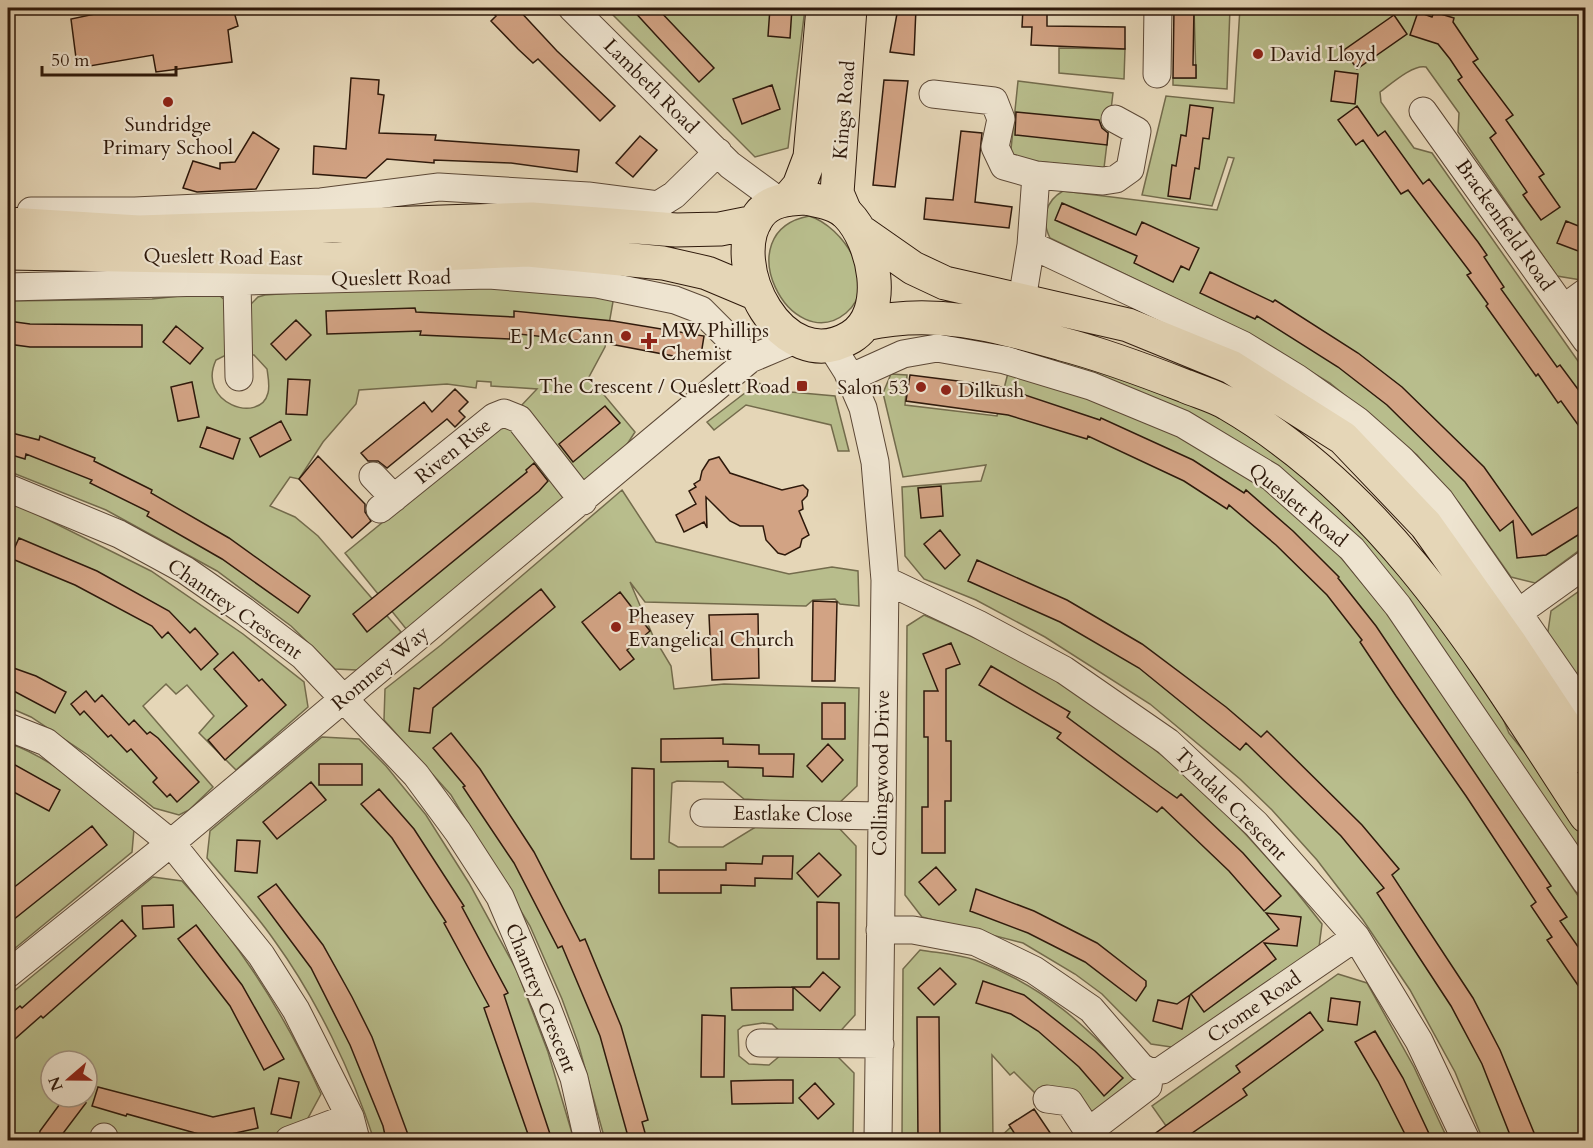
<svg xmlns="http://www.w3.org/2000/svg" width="1593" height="1148" font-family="Cardo,serif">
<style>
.green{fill:#b8bd8c;stroke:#736b4c;stroke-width:1.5;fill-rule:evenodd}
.building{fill:#d2a384;stroke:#2e190b;stroke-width:1.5}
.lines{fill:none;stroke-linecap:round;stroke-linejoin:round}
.minor-casing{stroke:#5c4836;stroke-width:29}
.major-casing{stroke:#2e190b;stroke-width:35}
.highway-casing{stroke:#2e190b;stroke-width:35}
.minor{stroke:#eee4d0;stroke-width:27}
.major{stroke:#e5d6b7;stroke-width:33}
.highway{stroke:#e5d6b7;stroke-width:33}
.poi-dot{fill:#8f2418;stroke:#eee4d0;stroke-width:2}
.labels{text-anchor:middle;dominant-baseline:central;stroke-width:4.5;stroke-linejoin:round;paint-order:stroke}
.poi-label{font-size:20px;fill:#2e190b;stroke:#eee4d0;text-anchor:start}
.street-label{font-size:20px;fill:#2e190b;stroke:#eee4d0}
</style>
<rect width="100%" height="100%" fill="#e5d6b7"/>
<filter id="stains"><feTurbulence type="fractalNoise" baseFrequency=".00333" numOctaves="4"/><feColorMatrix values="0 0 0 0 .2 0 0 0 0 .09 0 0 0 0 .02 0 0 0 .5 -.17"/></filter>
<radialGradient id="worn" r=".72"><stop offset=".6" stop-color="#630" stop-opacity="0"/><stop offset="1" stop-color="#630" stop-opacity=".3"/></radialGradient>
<path class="green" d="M606,8H805L788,148L755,157Z
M1194,8H1230L1227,89L1173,85V78H1196Z
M1240,8H1585L1586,278L1581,280L1557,276L1458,132L1459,113L1426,67C1413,64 1391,84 1380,92L1381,102L1414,148L1432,153L1585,371V546L1535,583L1511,577L1459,503L1417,455L1330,383L1249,334L1050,238C1041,220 1045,201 1063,191L1217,210L1234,158L1228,157L1212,206L1142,195L1166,96L1234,103Z
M1059,48L1125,49L1124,79L1059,73Z
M1018,81L1113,93L1104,168L1010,159Z
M809,216C843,226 881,284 846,313C791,358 725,232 809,216Z
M466,286L614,296L605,347L589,377L635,432L624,449L580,484L519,408L537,389L491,386V382L477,381L476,388L447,384L359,390L356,404L323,442L299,479L290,477L270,506L295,517L318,536L401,632L357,670L335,669L291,626L217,571L106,510L8,471V301L152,299L207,293L220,296L227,302L230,353L216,360C196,403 260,425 268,393C270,386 268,376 267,369L254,355H247L248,307L258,297L265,295L338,290Z
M1018,344L1223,413L1315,476L1392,555L1493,695L1509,733L1546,779L1585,837V872L1538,801L1273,471L1018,356Z
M1009,369L1136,411L1251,476L1338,554L1389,616L1585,906V1140H1483L1455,1072L1410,990L1363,920L1317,860L1272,810L1240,779L1150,704L1045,637L976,600L924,579L905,556L902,487L981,481L986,465L903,477L883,393L891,374L907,375L905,405L997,416Z
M758,383L791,392L835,396L849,451H838L831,425L746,405L714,430L707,422Z
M508,420L568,496L407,630L345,553Z
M622,490L656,542L789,574L832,567L858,571L859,606L840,604L835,599L813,600L806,606L645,602L630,582L653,636L671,666L674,689L724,684L859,688L857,786L837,805L744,799L723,782L677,781L672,783L669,842L678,847H723L762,823L838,827L856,846L855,1015L835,1037L782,1033L772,1024L763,1023L743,1026L738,1030L739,1056L749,1064L769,1065L781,1055L834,1053L854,1073L853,1140H605L578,1043L562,999L530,926L451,795L384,720L385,689L441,645Z
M8,503L20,506L151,571L243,634L304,682L308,707L236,770L199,733L214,716L187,685L176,694L166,684L143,706L213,787L189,810L179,815L154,808L88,755L31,717L8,707Z
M1585,587V691L1547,638L1551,611Z
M924,615C974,637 1024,660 1070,689C1169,750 1252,833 1322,924L1319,947L1178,1048L1151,1044L1102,994L1075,974L1023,943L922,917L905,895L907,626Z
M322,737L359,739L386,766L426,815L469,883L517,971L548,1052L574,1140H374C352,1072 316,998 274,940C254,911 229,885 207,858L210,831Z
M8,743C56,759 94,797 134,829L132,852L8,954Z
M153,877L182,881C241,944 285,1015 321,1094L302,1129L259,1140H118L113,1133L94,1140H8V996ZM51,1061H87V1097H51Z
M920,950C938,953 958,954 975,960C1045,987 1086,1025 1135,1079L1096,1115L1037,1095L1014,1072L1010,1075L992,1055L993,1140H902L903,969Z
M1338,974L1367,983L1414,1067L1448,1140H1176L1152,1106Z
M1011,1127L1018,1140H997Z"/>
<path class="building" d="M123,8H233L238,26L228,30L232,62L156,72L153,55L84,67L82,58H76L71,19Z
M487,8H517L557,51L615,106L600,121L538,59L533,63L518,49L491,21L496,16Z
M631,8H657L714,68L699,82Z
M770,8H792L790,38L768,36Z
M898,8H916L914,55L890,52Z
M1023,8H1047V26L1125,27V49L1031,45L1032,27H1022Z
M1174,8H1194L1193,65H1196V78H1173Z
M1418,12L1432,17L1434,12L1454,18L1453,22L1478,59L1473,62L1513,115L1506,120L1544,174L1539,177L1560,207L1541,220L1523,195L1527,192L1490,138L1496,133L1458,80L1462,77L1450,59L1438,44L1410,35Z
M1394,15L1407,34L1357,69L1344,50Z
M1335,71L1358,74L1355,104L1331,101Z
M351,78L379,80L378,94L384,95L379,133L436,135L435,140L579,150L577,172L511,163L434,160V163L387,159L366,178L313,174L314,146L346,149Z
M884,80L908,81L895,187L873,185Z
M772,85L780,109L742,124L733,99Z
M1190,105L1213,108L1209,139L1203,138L1199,169L1195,168L1190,199L1168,196L1172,165L1176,166L1181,135L1186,136Z
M1357,106L1378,136L1385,131L1423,184L1429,179L1478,242L1487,255L1484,257L1504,287L1501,289L1557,367L1560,365L1586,400V436L1561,401L1558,403L1538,374L1536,376L1486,306L1488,304L1467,275L1471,273L1408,190L1401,194L1363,140L1356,145L1338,120Z
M1016,112L1099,120L1102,128L1108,133L1107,145L1015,135Z
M961,131L982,133L975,202L1012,207L1009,228L924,219L926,198L953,200Z
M253,132L279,149L256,189L197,192L183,188L193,161L220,169V163L235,162Z
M640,136L657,150L633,177L616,163Z
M1062,203L1136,235L1142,222L1199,248L1189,270L1181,266L1173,282L1134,263L1137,256L1055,220Z
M1566,221L1586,229V254L1557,243Z
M1210,272L1273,302L1275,300L1358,353L1402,387L1484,467L1532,535L1586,502V530L1546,555L1517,558L1513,521L1500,531L1465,482L1387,405L1338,367L1257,316L1255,319L1200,293Z
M415,308L416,312L514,317V311L613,321L704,336L700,361L610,344L510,333V339L420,335L421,331L327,334L326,311Z
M296,320L311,335L286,360L271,344Z
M8,321L30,324L142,325V347H30L8,344Z
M176,326L203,348L190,364L163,342Z
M910,375L998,386L1100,420L1101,418L1193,460L1244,493L1246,490L1293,531L1339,577L1338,578L1376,626L1551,886L1547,888L1567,917L1560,921L1586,958V997L1547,940L1552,937L1531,906L1536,902L1466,796L1396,696L1360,642L1362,640L1327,595L1276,545L1229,505L1227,509L1184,481L1088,436L1087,439L1008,415L906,401Z
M288,379L310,380L307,415L286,414Z
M192,382L199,417L178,421L171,387Z
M455,389L468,402L459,411L465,417L455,427L447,419L387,468L378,461H368L361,453L424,402L432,412Z
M605,406L620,423L573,462L559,444Z
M281,421L291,440L260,457L250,438Z
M207,427L240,439L233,459L200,447Z
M8,432L39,440L40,436L95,458L94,461L152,490L151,493L229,538L310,596L298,613L222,559L147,516L149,512L90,483L92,480L26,454L25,459L8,454Z
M318,456L365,504V512L371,521L352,538L299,479Z
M719,457L730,473L782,490L803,485L808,490L807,496L802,501L803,509L799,511L809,535L802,539L800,547L785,555L778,553L766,540L763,526H740L730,521L706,497L707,528L704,522L684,532L676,515L696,504L689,491L696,487L694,484L700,480L702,471L709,460Z
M534,463L548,481L539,491L367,632L353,614L527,472L526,470Z
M941,486L943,516L921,518L918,488Z
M940,530L960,555L945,569L924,544Z
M19,538L97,571L169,611L190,633L195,628L218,654L201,670L168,632L162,638L152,626L75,585L10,558Z
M977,560L1067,600L1142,644L1226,707L1261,737L1267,731L1362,825L1399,869L1392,875L1473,998L1500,1050L1537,1140H1512L1482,1064L1451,1006L1377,893L1384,888L1341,836L1246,743L1240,750L1139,668L1060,622L968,581Z
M541,589L555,607L433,708L430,733L409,731L414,688L419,689Z
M620,592L650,631L627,650L634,659L620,670L582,622Z
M813,601L837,602L835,681H812Z
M758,614L759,678L712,680L709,615Z
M951,643L960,664L946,669V741H951V801H945V853H922V807H928V737H924V691H938L923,654Z
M233,652L259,681L262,679L286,705L225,760L208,740L247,706L214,669Z
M8,666L36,676L66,692L55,713L8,688Z
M991,666L1070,712L1067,717L1160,786L1177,798L1181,794L1243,853L1281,896L1264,911L1229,871L1162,807L1157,812L1057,738L1061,733L979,685Z
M86,691L95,702L102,695L129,725L134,720L147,734L150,732L158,738L199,782L177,802L170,794L167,797L153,782L157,778L131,749L127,752L111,735L108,737L84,711L80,715L71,704Z
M822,703H845V739H822Z
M451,733L480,769L534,852L580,941L585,939L621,1026L648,1120L642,1122L647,1140H629L600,1036L562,946L558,948L514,863L463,787L465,786L433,748Z
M723,738V744L759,745V754H794L793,777L763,776V768L728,767V761L661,762V739Z
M828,744L843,760L822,782L807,766Z
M8,761L60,790L49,811L8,789Z
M319,764H362V785H319Z
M632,768L654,769V859H631Z
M311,782L326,800L277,839L263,822Z
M379,789L414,829L464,906L462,907L508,993L504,995L552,1140H530L484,1008L489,1006L444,923L446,922L392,838L361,804Z
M92,826L107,845L8,924V892Z
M237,840L260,841L257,873L235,871Z
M819,853L841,875L818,897L797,873Z
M763,856H793L792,879L755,878V886L721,885V893H659V870H726V863L762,864Z
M936,867L956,890L939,905L919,882Z
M276,884L323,945L352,997L372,1037L410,1140H386L383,1126L350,1045L311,968L258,897Z
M976,889L1034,911L1097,943L1146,981V986L1136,1001L1085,962L1028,933L970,911Z
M817,902L839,903V959H817Z
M173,905L174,927L143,929L142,906Z
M1266,913L1301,917L1297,946L1264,943L1276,959L1204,1012L1191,994L1279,929Z
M122,920L136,936L43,1018L41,1016L8,1045V1016L20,1006L22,1008Z
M196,925L242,985L284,1059L264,1070L230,1006L178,939Z
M940,968L956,984L934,1005L918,988Z
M823,972L840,987L820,1011L793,987H810Z
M983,981L1024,995L1095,1051L1123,1078L1104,1096L1079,1067L1038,1031L1011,1014L976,1003Z
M793,987V1010H732L731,988Z
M1190,995L1182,1029L1153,1021L1158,1000L1177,1004Z
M1331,998L1360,1002L1357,1025L1328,1021Z
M1310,1012L1323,1030L1243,1089L1247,1095L1182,1140H1146L1240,1072L1236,1066Z
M702,1015L725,1016L724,1077H701Z
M917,1017H939L940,1140H918Z
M1375,1031L1403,1078L1432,1140H1408L1378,1081L1355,1042Z
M279,1078L299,1082L291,1118L271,1114Z
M778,1080H793V1103L732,1104L731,1081Z
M815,1083L834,1104L818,1119L799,1098Z
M98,1087L213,1117L254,1108L258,1128L213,1138L127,1114L126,1116L92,1106Z
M65,1097H78L86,1103L58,1140H39L40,1131Z
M1034,1109L1055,1140H1019L1009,1125Z"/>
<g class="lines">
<defs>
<path id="minor" d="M572,8L730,165L779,201
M1157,74L1158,8
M933,94L994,101L1001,119L995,147L1004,166L1036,175L1031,245L1022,300
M1423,111L1586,340
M1036,175L1103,181L1116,179L1130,169L1137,131L1115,119
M31,211H135L321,202L439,187L588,196L658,205L674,195L718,152
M1031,245L1243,345L1297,378L1358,421L1401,459L1440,500L1586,711
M237,282L239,377
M8,287L489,275L597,284L675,300L701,310L750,359
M1564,308L1586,292
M830,344L847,371L863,408L875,462L885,580L878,1140
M863,372L903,354L937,348L1005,360L1091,386L1183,424L1271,477L1352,549L1398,606L1586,882
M373,476L394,498
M8,488L119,534L185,570L244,611L303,656L416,775L458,832L500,897L546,1005L574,1078L588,1140
M380,509L494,417L504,413L519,419L583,501
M885,580L978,624L1064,670L1168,742L1256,824L1356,937L1419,1041L1466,1140
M1519,612L1586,564
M8,727L46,742L171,843L261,955L296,1010L350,1117L356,1140
M704,813L881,816
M880,930H913L976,942L1034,970L1091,1009L1141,1067L1150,1072
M8,974L171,843L750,359L795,340
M760,1043L880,1044
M1150,1072L1162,1070L1356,937
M1047,1099L1069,1102L1094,1140
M1089,1131L1148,1086L1150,1072
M104,1140V1137
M289,1140L350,1117"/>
<path id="major" d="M788,199L799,186L810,157L823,8
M845,212L837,193L850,8"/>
<path id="highway" d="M805,198C819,201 836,203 847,214C874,241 890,313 851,337C782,379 723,263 759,215C770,200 788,199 805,198Z
M8,224L139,232L532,219L676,230L720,229L755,222
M860,231L913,268L945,283L1128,325L1231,367L1343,438L1426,525L1509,642L1586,758
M8,253L333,259L528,250L663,263L707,273L757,294
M865,324C935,308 994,325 1062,344C1104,355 1144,370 1185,386C1199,392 1215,396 1228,404C1391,499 1485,662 1586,816"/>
</defs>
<use href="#minor" class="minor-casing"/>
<use href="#major" class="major-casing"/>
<use href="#highway" class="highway-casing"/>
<use href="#minor" class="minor"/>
<use href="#major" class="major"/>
<use href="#highway" class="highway"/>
</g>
<g class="poi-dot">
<circle cx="1258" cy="54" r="6"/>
<circle cx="168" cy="102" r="6"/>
<circle cx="626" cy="336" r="6"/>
<path d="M646 332h6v6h6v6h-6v6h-6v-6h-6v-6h6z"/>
<rect x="796" y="380" width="12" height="12" rx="3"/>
<circle cx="921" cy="387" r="6"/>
<circle cx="946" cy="390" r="6"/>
<circle cx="616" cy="627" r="6"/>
</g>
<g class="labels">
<g class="poi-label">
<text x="1270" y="54">David Lloyd</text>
<text x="168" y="124" text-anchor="middle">Sundridge<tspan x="168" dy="23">Primary School</tspan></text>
<text x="661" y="330">MW Phillips<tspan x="661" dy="23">Chemist</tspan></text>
<text x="614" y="336" text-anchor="end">E J McCann</text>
<text x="790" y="386" text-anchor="end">The Crescent / Queslett Road</text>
<text x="909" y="387" text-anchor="end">Salon 53</text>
<text x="958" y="390">Dilkush</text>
<text x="628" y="616">Pheasey<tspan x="628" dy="23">Evangelical Church</tspan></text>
</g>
<g class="street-label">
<text transform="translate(651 86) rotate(45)">Lambeth Road</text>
<text transform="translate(844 110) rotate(-85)">Kings Road</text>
<text transform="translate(1505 225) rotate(55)">Brackenfield Road</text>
<text transform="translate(223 257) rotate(1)">Queslett Road East</text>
<text transform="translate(391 278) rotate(-1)">Queslett Road</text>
<text transform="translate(453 451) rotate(-39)">Riven Rise</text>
<text transform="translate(1298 505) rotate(39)">Queslett Road</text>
<text transform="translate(235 609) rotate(35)">Chantrey Crescent</text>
<text transform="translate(380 668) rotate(-40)">Romney Way</text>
<text transform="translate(881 773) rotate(-89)">Collingwood Drive</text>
<text transform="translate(1231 804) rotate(45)">Tyndale Crescent</text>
<text transform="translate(793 814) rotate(1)">Eastlake Close</text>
<text transform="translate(541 998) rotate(68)">Chantrey Crescent</text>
<text transform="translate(1254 1007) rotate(-35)">Crome Road</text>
</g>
</g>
<rect width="1593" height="1148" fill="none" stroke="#e5d6b7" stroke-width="30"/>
<rect x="9" y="9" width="1575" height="1130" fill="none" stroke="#2e190b" stroke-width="3"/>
<rect x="15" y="15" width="1563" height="1118" fill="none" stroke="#2e190b" stroke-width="1.5"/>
<g transform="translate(69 1079) rotate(250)"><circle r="28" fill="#eee4d0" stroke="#a19381" stroke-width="1.5"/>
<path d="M0-4.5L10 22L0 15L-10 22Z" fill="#8f2418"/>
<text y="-9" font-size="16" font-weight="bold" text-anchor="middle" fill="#2e190b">N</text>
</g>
<path d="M42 66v9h134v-9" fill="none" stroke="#2e190b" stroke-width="3"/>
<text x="51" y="66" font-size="18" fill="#2e190b" stroke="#eee4d0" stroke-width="4.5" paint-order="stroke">50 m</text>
<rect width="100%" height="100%" filter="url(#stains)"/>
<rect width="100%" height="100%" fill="url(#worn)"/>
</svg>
